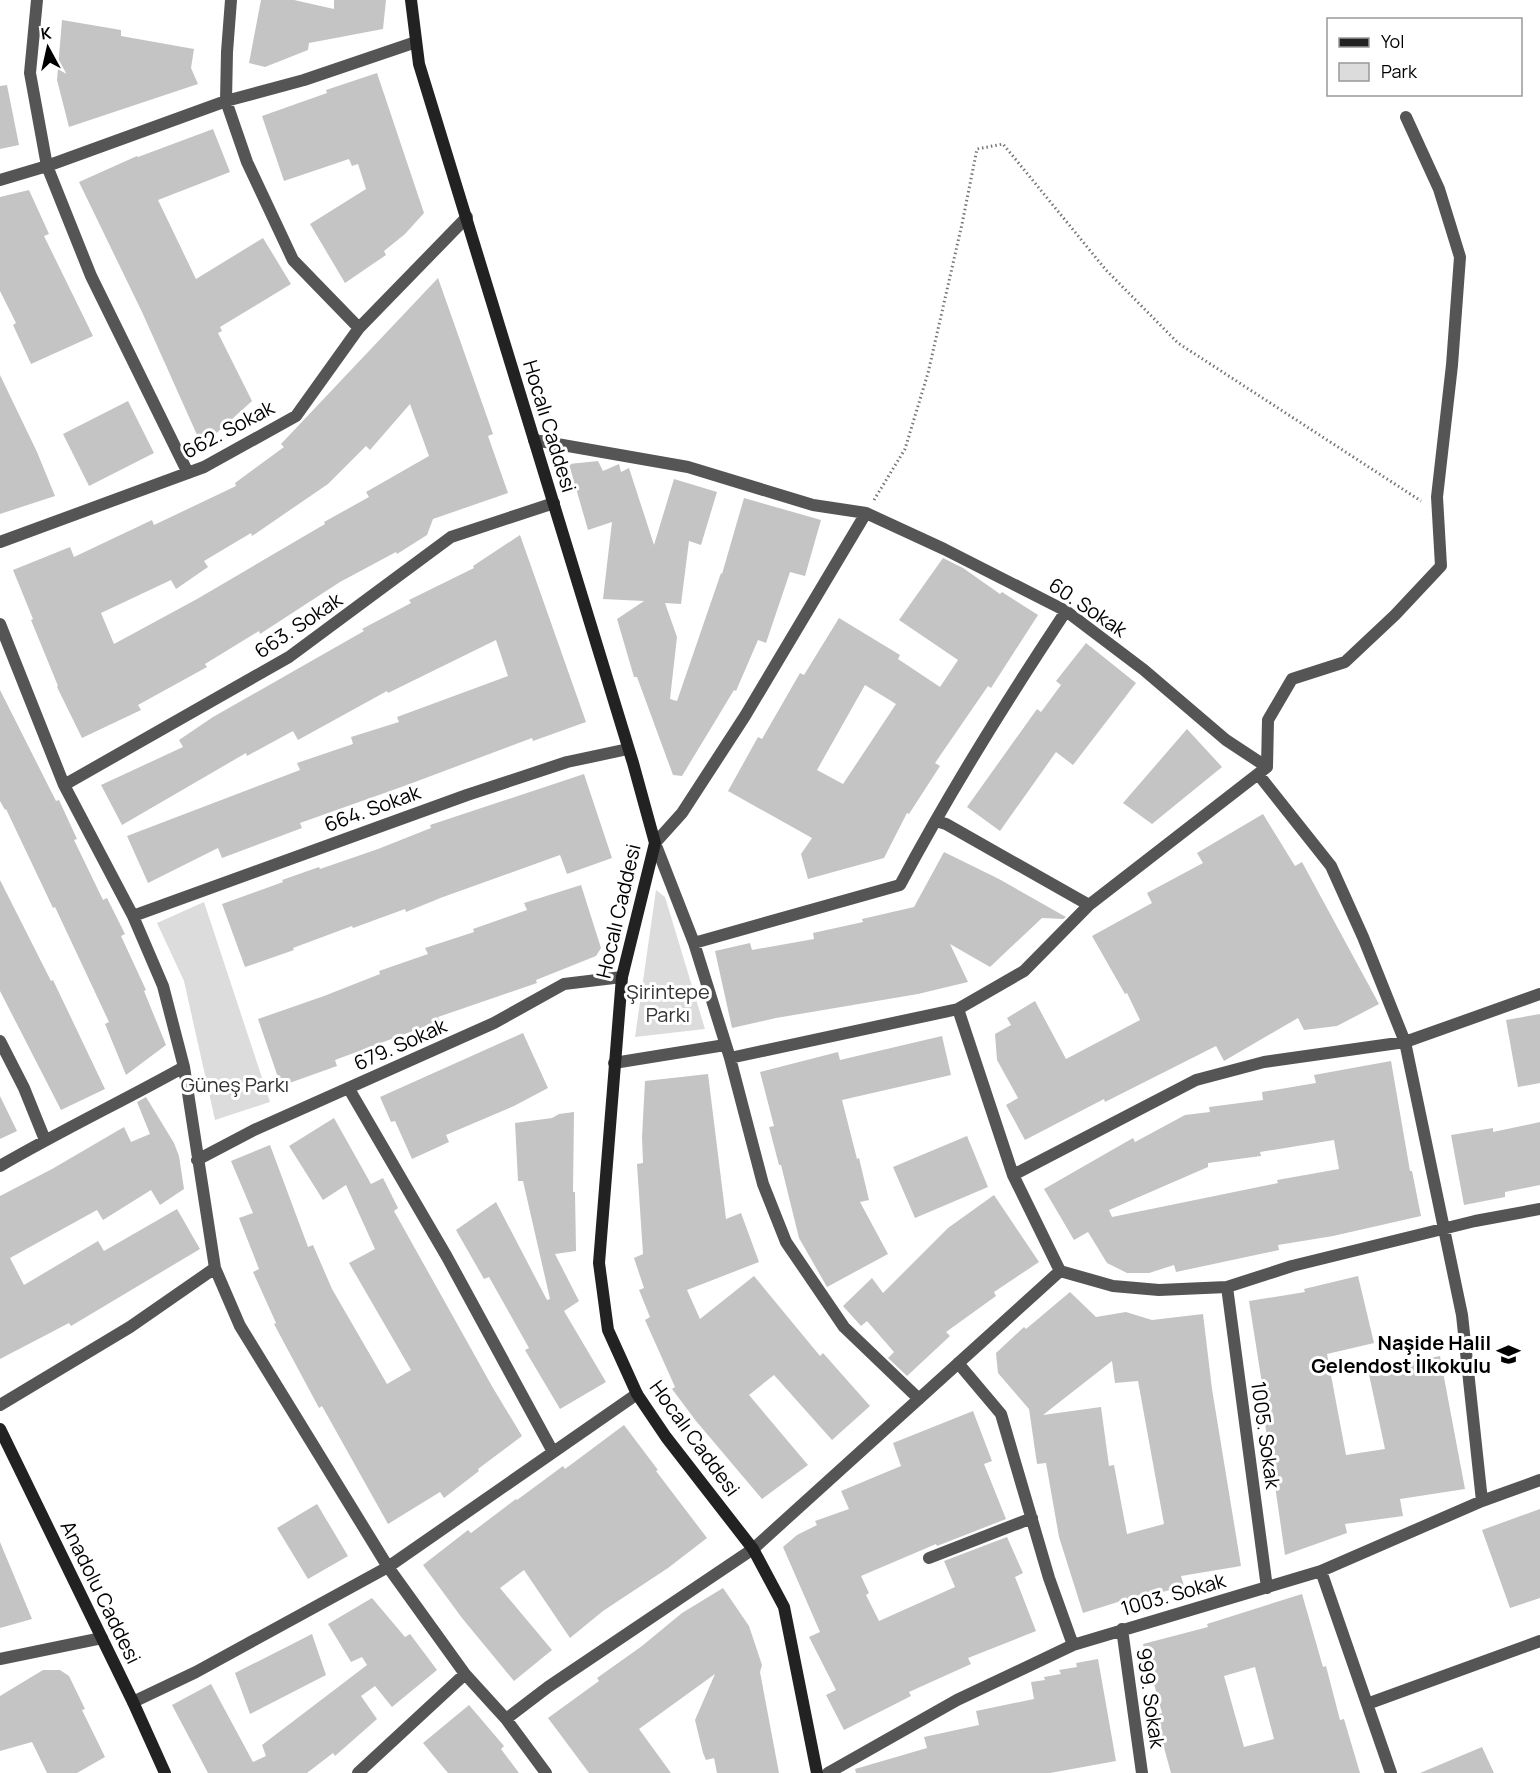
<svg xmlns="http://www.w3.org/2000/svg" width="1540" height="1773" font-family="Manrope,sans-serif">
<style>
.green{fill:#dcdcdc}
.building{fill:#c4c4c4;fill-rule:evenodd}
.lines{fill:none;stroke-linecap:round;stroke-linejoin:round}
.path{stroke:#777;stroke-width:3;stroke-dasharray:1.5 3;stroke-linecap:butt}
.street{stroke:#555;stroke-width:12}
.secondary{stroke:#222;stroke-width:12}
.labels{text-anchor:middle;dominant-baseline:central;stroke-width:6;stroke-linejoin:round;paint-order:stroke}
.street-label{font-size:20px;fill:#000;stroke:#fff}
.park-label{font-size:20px;fill:#333;stroke:#fff}
.poi-label{font-size:20px;font-weight:bold;fill:#000;stroke:#fff;text-anchor:end}
</style>
<rect width="100%" height="100%" fill="#fff"/>
<path class="green" d="M656,890L665,897L705,1029L635,1037Z
M204,902L270,1102L215,1120L184,981L157,923Z"/>
<path class="building" d="M261,0H294L334,9V0H386L383,29L309,43L308,50L265,67L249,63Z
M62,20L121,30V36L194,49L191,68L198,84L69,127L57,80Z
M377,73L424,213L405,234L384,251L386,255L345,283L310,224L366,189L358,164L352,166L349,159L284,181L262,116L327,93L326,90Z
M7,85L19,145L0,149V86Z
M213,129L230,172L158,200L196,279L263,238L291,284L220,327L222,331L218,333L252,401L202,446L142,312L79,182L137,156L138,157Z
M29,190L49,234L44,236L93,336L31,364L13,325L16,323L0,291V197Z
M438,278L493,434L488,436L508,493L433,519L427,535L397,554L396,552L340,582L260,634L259,631L205,664L207,667L138,705L141,710L82,738L57,687L58,686L31,620L33,619L13,570L70,547L74,557L152,520L154,525L236,486L235,483L284,447L281,444ZM410,404L429,456L366,492L369,497L324,522L325,524L197,599L114,644L101,613L171,580L176,589L208,567L204,561L251,533L252,536L328,484L366,446L370,450Z
M0,375L37,452L55,496L0,514Z
M128,401L154,453L89,486L63,434Z
M598,461L603,471L619,464L621,472L629,468L654,545L674,479L717,492L701,545L689,541L681,604L665,603L677,637L670,699L677,701L721,573L722,574L744,498L821,520L805,576L790,572L766,643L758,640L736,691L734,690L682,776L673,775L637,677H634L617,619L644,601L603,599L612,522L588,530L569,464Z
M520,535L586,722L533,741L532,738L407,785L300,823L302,828L222,858L218,848L148,883L127,836L300,770L297,763L353,744L351,737L399,722L397,717L508,676L496,640L388,693L387,691L298,740L293,731L247,756L246,753L122,825L101,785L183,747L179,740L213,717L364,631L362,629L411,603L409,600L474,568L473,566Z
M943,558L963,568L1000,594L1002,592L1038,615L991,688L988,686L935,763L940,766L909,814L907,813L884,858L808,879L801,854L812,838L728,791L758,737L762,739L800,673L804,675L839,618L900,655L898,659L940,687L958,660L899,620ZM865,685L896,704L843,784L817,770Z
M1086,643L1136,683L1073,765L1056,752L1000,831L967,807L1037,709L1041,712L1061,685L1056,681Z
M0,690L56,801L59,800L77,839L74,840L103,900L107,898L125,934L121,936L146,990L144,991L166,1045L126,1075L105,1024L109,1022L55,907L53,908L6,809L5,810L0,801Z
M1187,729L1222,767L1152,824L1123,803Z
M584,774L612,858L567,874L560,855L443,897L406,912L405,909L353,928L352,926L293,948L294,950L245,967L222,904L283,882L282,880L319,867L320,869L378,849L431,828L430,825Z
M1263,814L1295,866L1302,862L1379,1004L1337,1026L1304,1030L1298,1018L1224,1061L1216,1046L1105,1102L1104,1099L1025,1140L1006,1105L1018,1098L997,1060L995,1034L1011,1025L1007,1018L1035,1001L1066,1059L1140,1020L1127,993L1125,994L1092,936L1152,903L1147,893L1203,863L1197,853Z
M944,852L999,879L1066,917L1063,919L1042,918L990,967L950,944L968,982L918,994L776,1018L732,1028L715,951L750,943L752,950L814,939L813,933L863,922L862,919L914,907Z
M0,880L51,981L53,980L105,1089L61,1110L0,991Z
M581,885L601,948L596,956L536,980L537,983L438,1017L440,1021L335,1060L337,1066L281,1086L258,1019L324,996L380,974L379,971L428,954L425,948L474,932L473,929L527,910L524,903Z
M1540,1014V1083L1518,1087L1506,1020Z
M523,1033L548,1088L514,1106L446,1135L449,1142L412,1159L395,1121L391,1122L380,1097Z
M942,1036L951,1075L842,1100L857,1159L859,1158L869,1200L860,1202L888,1254L827,1287L799,1238L781,1165H779L769,1127L774,1126L760,1072L838,1052L840,1060Z
M1391,1061L1410,1171H1412L1421,1216L1333,1236L1278,1245L1279,1250L1176,1272L1174,1265L1149,1273H1127L1107,1263L1088,1232L1074,1240L1044,1189L1133,1138L1135,1142L1185,1115L1210,1112L1209,1107L1263,1100L1262,1092L1316,1083L1314,1075ZM1334,1140L1339,1169L1277,1180L1278,1183L1112,1217L1109,1210L1208,1167V1163L1261,1156L1260,1152Z
M708,1074L726,1219L741,1213L759,1262L687,1290L700,1319L754,1276L820,1356L823,1353L870,1406L832,1440L774,1375L749,1395L808,1465L762,1499L696,1421L672,1389L675,1387L645,1320L650,1317L639,1290L644,1288L634,1258L643,1254L637,1164L643,1163L642,1137L645,1081Z
M0,1096L17,1131L0,1139Z
M146,1097L174,1143L179,1156L184,1189L160,1205L151,1190L103,1220L97,1210L10,1258L24,1285L98,1241L104,1251L177,1209L200,1249L71,1326L69,1323L0,1359V1196L52,1169L124,1127L131,1142L150,1134L137,1102Z
M574,1112L573,1192H575L576,1251L555,1254L579,1301L564,1311L606,1382L560,1409L525,1350L529,1348L489,1277L484,1279L456,1230L496,1202L547,1300L550,1299L523,1181H518L515,1123L552,1118L559,1114Z
M334,1118L371,1184L383,1178L398,1208L394,1211L493,1388L522,1436L478,1469L479,1471L444,1498L440,1492L388,1524L322,1406L319,1408L274,1324L276,1323L253,1272L259,1269L239,1218L253,1213L231,1161L270,1145L308,1247L313,1245L332,1289L387,1384L411,1370L349,1263L375,1249L346,1185L323,1200L289,1146Z
M1540,1122V1185L1505,1192V1197L1464,1205L1451,1135L1493,1128V1132Z
M967,1136L988,1187L915,1218L893,1167Z
M994,1195L1039,1262L994,1292L996,1296L946,1332L950,1336L907,1376L888,1358L894,1352L867,1321L861,1326L843,1306L872,1278L883,1293L948,1228Z
M1358,1276L1374,1343L1327,1354L1346,1455L1385,1449L1368,1370L1440,1356L1465,1489L1400,1499L1403,1516L1345,1524L1347,1533L1285,1555L1271,1458L1259,1391L1263,1390L1249,1301L1305,1292L1304,1289Z
M1070,1292L1096,1317L1126,1312L1152,1320L1203,1314L1212,1389L1241,1566L1181,1576L1184,1586L1141,1598L1140,1595L1083,1613L1059,1537L1046,1463L1037,1464L1029,1409L998,1373L996,1353L1024,1327L1026,1329ZM1112,1361L1115,1383L1138,1381L1164,1524L1127,1534L1114,1465L1109,1466L1101,1407L1043,1415Z
M973,1411L992,1461L984,1464L1006,1519L937,1546L936,1544L861,1576L869,1593L866,1595L879,1621L955,1587L944,1561L1007,1537L1023,1573L1015,1577L1036,1631L968,1658L971,1664L909,1692L911,1696L844,1730L826,1695L836,1690L809,1637L820,1632L783,1547L797,1535L817,1525L815,1521L849,1509L841,1491L901,1466L893,1443Z
M624,1425L658,1470L656,1471L707,1538L668,1568L603,1611L570,1638L524,1570L500,1588L552,1650L514,1681L462,1618L423,1565L468,1530L471,1533L516,1499L517,1500L563,1466L565,1469Z
M317,1504L348,1556L308,1579L277,1528Z
M1540,1509V1598L1510,1608L1482,1530Z
M0,1542L32,1619L0,1628Z
M723,1588L749,1626L762,1665L760,1672L779,1773H717L714,1758L706,1760L703,1753L695,1720L715,1674L639,1729L671,1773H589L548,1718L599,1681L597,1678L642,1646L682,1613Z
M1302,1594L1323,1667L1326,1666L1340,1720L1344,1719L1360,1773H1171L1155,1715L1162,1713L1143,1644L1208,1627L1207,1624ZM1255,1667L1274,1739L1244,1747L1224,1676Z
M372,1598L405,1637L410,1634L437,1670L392,1707L375,1686L361,1696L377,1719L335,1756L333,1753L307,1773H208L172,1705L211,1684L253,1762L266,1756L262,1745L367,1665L362,1657L351,1662L328,1624Z
M312,1634L326,1675L250,1714L235,1673Z
M1098,1659L1116,1761L1050,1773H856L855,1769L927,1748L924,1737L979,1725L976,1711L1034,1699L1031,1682L1045,1680L1044,1677L1061,1674L1059,1670L1077,1667L1076,1663Z
M43,1670H60L69,1676L85,1709L82,1710L105,1757L77,1773H47L32,1742L0,1751V1696Z
M469,1705L504,1746L501,1749L519,1773H448L423,1743Z
M1482,1747L1494,1773H1420Z"/>
<g class="lines">
<path class="path" d="M874,500L905,449L928,373L962,224L977,149L1003,144L1106,270L1178,343L1421,501"/>
<path class="street" d="M37,0L30,73L47,166L91,276L188,473
M231,0L227,52L226,101L247,162L293,260L359,328
M0,180L47,166L226,101L304,80L416,42
M534,440L688,467L813,505L866,513L944,549L1066,611L1144,670L1226,740L1267,767
M866,513L745,716L682,813L655,843L694,943L730,1058L763,1184L786,1242L844,1327L919,1399
M0,542L204,467L296,416L359,328L467,217
M0,624L64,785L133,916L163,986L184,1067L215,1268L240,1326L388,1567L465,1674L506,1719L546,1773
M1258,774L1331,866L1363,937L1405,1042L1462,1315L1482,1501
M64,785L289,657L451,537L554,503
M936,821L946,824L1089,905
M133,916L467,795L567,762L628,749
M694,943L900,885C950,791 1007,700 1066,611
M958,1009L1013,1175L1060,1271L1113,1286L1159,1290L1227,1287L1292,1266L1475,1221L1540,1209
M0,1041L24,1088L45,1140
M730,1058L958,1009L1024,971L1089,905L1267,767L1268,720L1292,679L1345,662L1395,615L1441,566L1437,497L1452,365L1460,257L1439,189L1406,117
M614,1063L725,1045
M349,1089L447,1257L553,1452
M197,1160L254,1130L494,1023L564,984L622,977
M0,1166C60,1131 123,1101 184,1067
M1013,1175L1196,1080L1264,1062L1405,1042L1540,994
M1227,1287L1267,1588
M958,1363L1001,1414L1049,1578L1073,1645
M0,1405L130,1327L215,1268
M929,1558L1032,1518
M1321,1571L1391,1773
M1122,1629L1142,1773
M0,1659L102,1638
M133,1702L196,1672L388,1567L637,1394
M1367,1704L1540,1641
M506,1719L548,1687L753,1549L1060,1271
M358,1773L465,1674
M828,1773L957,1700L1073,1645L1321,1571L1482,1501L1540,1480"/>
<path class="secondary" d="M411,0L419,64L633,763L655,843L622,977L599,1263L608,1330L637,1394L666,1437L753,1549L784,1607L817,1773
M0,1429L133,1702L165,1773"/>
</g>
<defs>
<symbol id="school-bare" viewBox="-9 -9 18 18"><path d="M0-5L7-2L0 1L-7-2ZM-4 1L0 2.5L4 1V4Q0 6-4 4Z" fill="#000" stroke="#fff" stroke-width="2.5" paint-order="stroke"/></symbol>
</defs>
<g fill-rule="evenodd">
<use href="#school-bare" x="1492" y="1338" width="33" height="33"/>
</g>
<g class="labels">
<g class="street-label">
<text transform="translate(550 426) rotate(73)">Hocalı Caddesi</text>
<text transform="translate(228 429) rotate(-28)">662. Sokak</text>
<text transform="translate(1088 607) rotate(34)">60. Sokak</text>
<text transform="translate(298 625) rotate(-34)">663. Sokak</text>
<text transform="translate(372 808) rotate(-20)">664. Sokak</text>
<text transform="translate(618 911) rotate(-77)">Hocalı Caddesi</text>
<text transform="translate(400 1044) rotate(-24)">679. Sokak</text>
<text transform="translate(1266 1435) rotate(82)">1005. Sokak</text>
<text transform="translate(695 1438) rotate(54)">Hocalı Caddesi</text>
<text transform="translate(101 1592) rotate(64)">Anadolu Caddesi</text>
<text transform="translate(1173 1594) rotate(-16)">1003. Sokak</text>
<text transform="translate(1151 1698) rotate(82)">999. Sokak</text>
</g>
<g class="park-label">
<text x="668" y="991">Şirintepe<tspan x="668" dy="23">Parkı</tspan></text>
<text x="235" y="1084">Güneş Parkı</text>
</g>
<g class="poi-label">
<text x="1491" y="1342">Naşide Halil<tspan x="1491" dy="23">Gelendost İlkokulu</tspan></text>
</g>
</g>
<rect x="1327" y="18" width="195" height="78" fill="#ffffff" stroke="#999999" stroke-width="1.5"/>
<rect x="1339" y="38" width="30" height="9" fill="#222222" stroke="#999999" stroke-width="1.5"/>
<text x="1381" y="48" font-size="18" fill="#000000">Yol</text>
<rect x="1339" y="63" width="30" height="18" fill="#dcdcdc" stroke="#999999" stroke-width="1.5"/>
<text x="1381" y="78" font-size="18" fill="#000000">Park</text>
<g transform="translate(48 48) rotate(352)" stroke="#ffffff" stroke-width="4.5" paint-order="stroke">
<path d="M0-4.5L10 22L0 15L-10 22Z" fill="#000000"/>
<text y="-9" font-size="16" font-weight="bold" text-anchor="middle" fill="#000000">K</text>
</g>
</svg>
